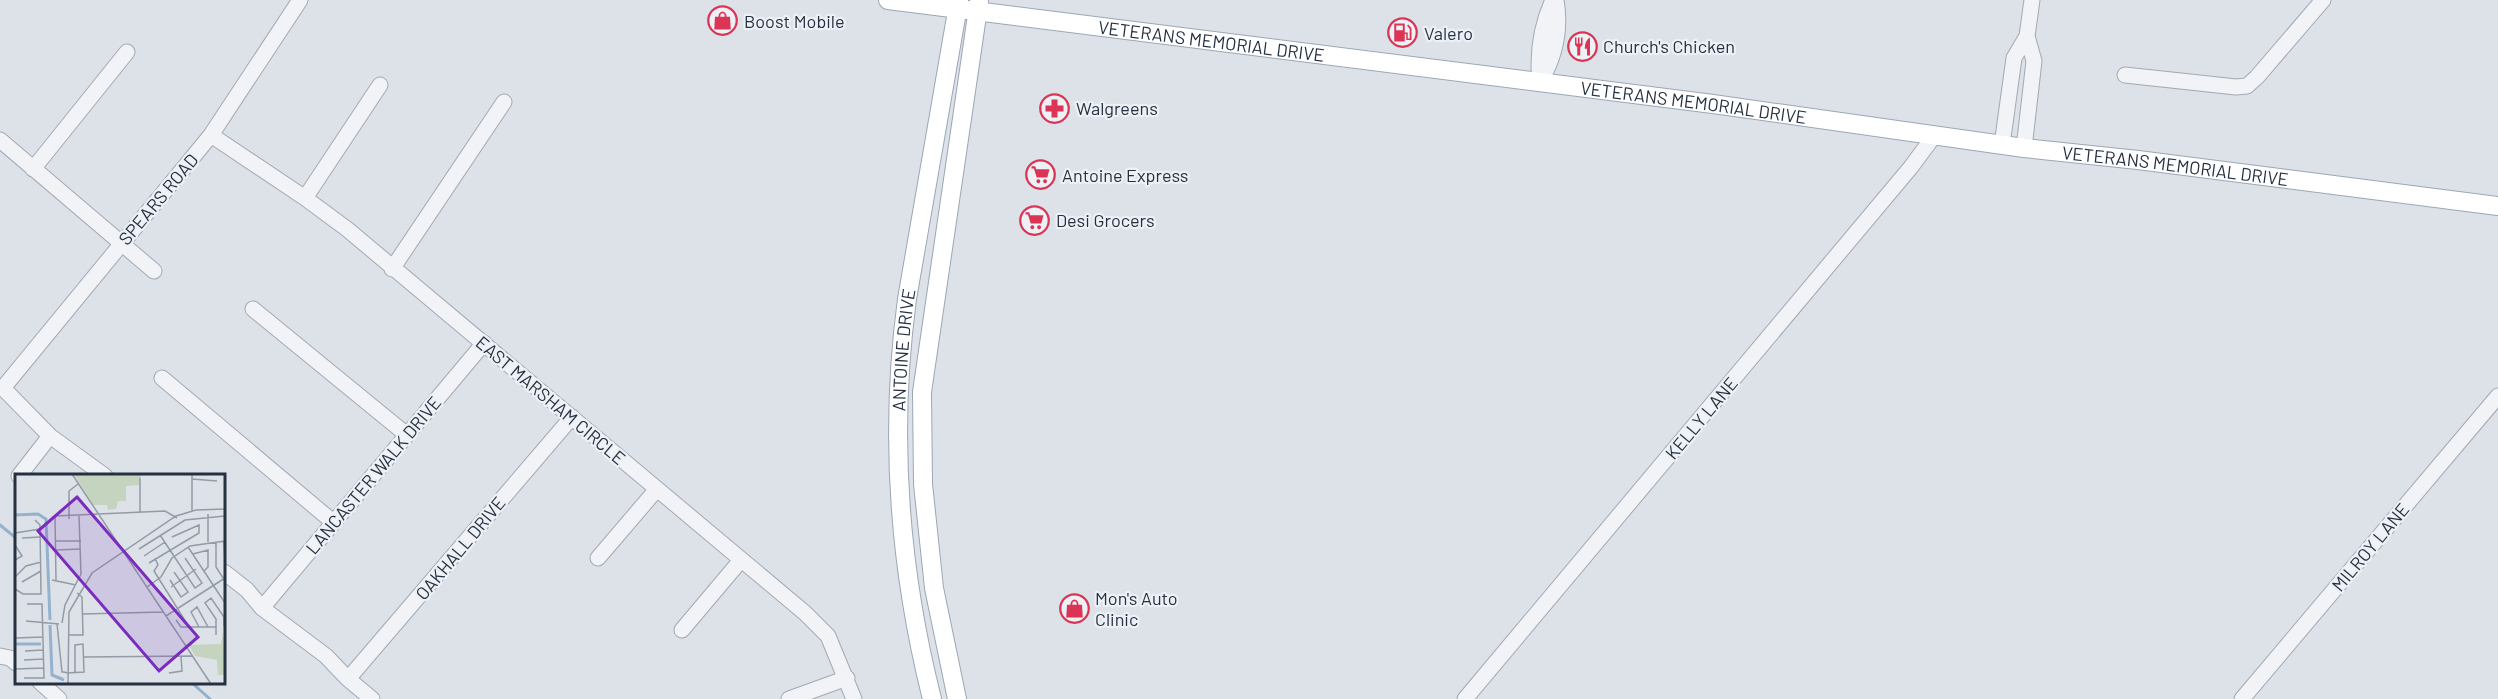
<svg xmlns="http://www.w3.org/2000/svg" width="2498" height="699" font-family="Barlow,sans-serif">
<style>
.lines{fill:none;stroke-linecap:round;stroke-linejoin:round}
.stream{stroke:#94b2cd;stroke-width:3}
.minor-casing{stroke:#a2a9b3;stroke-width:17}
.major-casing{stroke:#9ba7b6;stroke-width:20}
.minor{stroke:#f1f3f7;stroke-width:15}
.major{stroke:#fff;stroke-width:18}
.labels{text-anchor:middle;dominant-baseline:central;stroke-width:4.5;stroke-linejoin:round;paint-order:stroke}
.poi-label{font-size:18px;fill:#253141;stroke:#edf1f6;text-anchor:start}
.street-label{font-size:18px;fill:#253141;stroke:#edf1f6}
.inset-river{fill:none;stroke:#94b2cd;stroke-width:3}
.inset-road{fill:none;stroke:#939ba6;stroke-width:1.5}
.view{fill:#7b2cbf;fill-opacity:0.15;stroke:#7b2cbf;stroke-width:3}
.inset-edge{fill:none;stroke:#253141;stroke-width:3}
</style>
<rect width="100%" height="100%" fill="#dde2e9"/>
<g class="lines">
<path class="stream" d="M0,525L16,538
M191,682L210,699"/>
<defs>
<path id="minor" d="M2125,75L2236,87L2247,86L2257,77L2323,0
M1540,82C1555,57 1561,29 1556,0
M1540,82C1537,54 1541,26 1553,0
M211,135L305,198L347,229L805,613L828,636L854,699
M0,140L154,271
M2002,145L2014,58L2027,36L2032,0
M2024,148L2034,61L2027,36
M33,169L127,52
M305,198L380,85
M392,269L504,102
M253,309L407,435
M162,378L333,522
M19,476L50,436
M105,476L50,436L3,388L211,135L300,0
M598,558L657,489
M224,572L247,590L262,608L326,656L348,679L372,699
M262,608L484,343
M682,630L741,560
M0,656L10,658L16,663
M348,679L572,417
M40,682L59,699
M789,699L847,678
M1465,699L1911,167L1934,136
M2242,699L2498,396"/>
<g id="major">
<path id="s1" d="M888,0L1713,104L2024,148L2138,160L2498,206"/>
<path id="s2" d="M932,699C899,568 889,433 907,299L959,0"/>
<path d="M957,699L934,588L923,484L922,392L979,2"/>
</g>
</defs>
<use href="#minor" class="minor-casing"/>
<use href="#major" class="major-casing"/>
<use href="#minor" class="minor"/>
<use href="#major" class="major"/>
</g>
<defs>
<symbol id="shop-ring" viewBox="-11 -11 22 22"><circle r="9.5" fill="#edf1f6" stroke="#dc3454" stroke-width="1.5"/><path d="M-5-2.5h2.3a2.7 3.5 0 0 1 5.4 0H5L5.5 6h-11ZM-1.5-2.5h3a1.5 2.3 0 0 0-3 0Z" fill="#dc3454"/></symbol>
<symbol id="fuel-ring" viewBox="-11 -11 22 22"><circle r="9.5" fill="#edf1f6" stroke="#dc3454" stroke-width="1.5"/><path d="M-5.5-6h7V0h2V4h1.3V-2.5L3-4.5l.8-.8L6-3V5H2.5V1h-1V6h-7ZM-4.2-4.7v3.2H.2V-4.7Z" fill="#dc3454"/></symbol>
<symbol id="restaurant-ring" viewBox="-11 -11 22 22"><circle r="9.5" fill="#edf1f6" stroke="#dc3454" stroke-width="1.5"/><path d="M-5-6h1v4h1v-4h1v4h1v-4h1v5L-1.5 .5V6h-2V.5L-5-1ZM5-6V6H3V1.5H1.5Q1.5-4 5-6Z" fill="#dc3454"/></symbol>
<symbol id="pharmacy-ring" viewBox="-11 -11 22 22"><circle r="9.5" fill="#edf1f6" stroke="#dc3454" stroke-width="1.5"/><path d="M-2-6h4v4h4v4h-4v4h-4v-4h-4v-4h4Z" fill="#dc3454"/></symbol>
<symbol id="supermarket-ring" viewBox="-11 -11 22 22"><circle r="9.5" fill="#edf1f6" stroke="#dc3454" stroke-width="1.5"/><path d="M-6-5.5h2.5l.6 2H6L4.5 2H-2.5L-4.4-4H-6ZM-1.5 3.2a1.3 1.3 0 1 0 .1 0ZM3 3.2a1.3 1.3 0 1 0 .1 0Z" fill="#dc3454"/></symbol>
</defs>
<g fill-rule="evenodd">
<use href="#shop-ring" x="706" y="4" width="33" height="33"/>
<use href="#fuel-ring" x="1386" y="16" width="33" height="33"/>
<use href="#restaurant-ring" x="1566" y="30" width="33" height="33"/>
<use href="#pharmacy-ring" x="1038" y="92" width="33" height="33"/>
<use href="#supermarket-ring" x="1024" y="158" width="33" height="33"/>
<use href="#supermarket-ring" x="1018" y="204" width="33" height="33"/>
<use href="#shop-ring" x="1058" y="592" width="33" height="33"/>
</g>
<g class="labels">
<g class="poi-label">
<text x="744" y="21">Boost Mobile</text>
<text x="1424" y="33">Valero</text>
<text x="1603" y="46">Church's Chicken</text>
<text x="1076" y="108">Walgreens</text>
<text x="1062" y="175">Antoine Express</text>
<text x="1056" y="220">Desi Grocers</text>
<text x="1095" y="598">Mon's Auto<tspan x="1095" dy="21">Clinic</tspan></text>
</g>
<g class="street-label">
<text stroke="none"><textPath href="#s1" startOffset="326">VETERANS MEMORIAL DRIVE</textPath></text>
<text stroke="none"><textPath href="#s1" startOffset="812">VETERANS MEMORIAL DRIVE</textPath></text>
<text stroke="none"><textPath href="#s1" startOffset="1298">VETERANS MEMORIAL DRIVE</textPath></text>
<text transform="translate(158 199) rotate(-50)">SPEARS ROAD</text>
<text stroke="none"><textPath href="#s2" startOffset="352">ANTOINE DRIVE</textPath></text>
<text transform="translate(551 400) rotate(40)">EAST MARSHAM CIRCLE</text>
<text transform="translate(1701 418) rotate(-50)">KELLY LANE</text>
<text transform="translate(373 475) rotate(-50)">LANCASTER WALK DRIVE</text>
<text transform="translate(2370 547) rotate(-50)">MILROY LANE</text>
<text transform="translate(460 548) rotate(-50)">OAKHALL DRIVE</text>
</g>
</g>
<g transform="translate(15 474)">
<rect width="210" height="210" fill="#dde2e9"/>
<path d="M59,0H126V4L124,11L111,12V27H103L101,35L93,36L92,31H78ZM208,157L210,201H203L202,186L180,182L174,171L206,170Z" fill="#c4d4be"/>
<path class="inset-river" d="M0,41L23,40L31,45L35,146M35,151L37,201L49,206M0,170H26"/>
<path class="inset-road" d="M57,0L196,210M177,0V38M125,4V38M177,5L202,7M193,40V68M54,45V17L63,10M0,59L25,55M145,61L180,114L187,109L170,84M7,64L26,63M41,67H66M209,67L210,90M201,68V93L210,107M0,71L7,82L0,86M173,73L210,129M124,75L170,46L210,42M41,76L66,75M178,80L193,76V93L189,97M129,82L150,68M140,84L143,91L139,97L174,153M134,89L184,59V51L157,63M0,103L11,92L26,88M37,106L61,111M41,106L40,42L150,37L162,44M155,106L166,123L173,118L159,98M7,108L26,97M132,113L146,103L157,84L175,72L210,67M156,113L181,95M0,115L8,120H26L25,51L20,46M0,138V164M67,140L148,138M151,142L210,104M161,146L166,153H201M11,147L44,150M47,149L50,131L66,100L64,42M42,150L47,198H49L53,199L69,198L68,170L60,171V198M184,153L176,138L182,133L193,153M53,161H68L67,123L62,119M201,161V145L190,129L196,124L209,143V152M0,164L28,163M10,177L28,176M68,183L178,182M9,186L29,185M0,195L29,194M154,199L167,197L166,182M9,204H29L27,130H12M53,210L54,138L77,99L161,42L181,36L210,35"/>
<path class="view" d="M62,23L183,163L144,197L23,57Z"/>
<rect width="210" height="210" class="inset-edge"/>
</g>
</svg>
